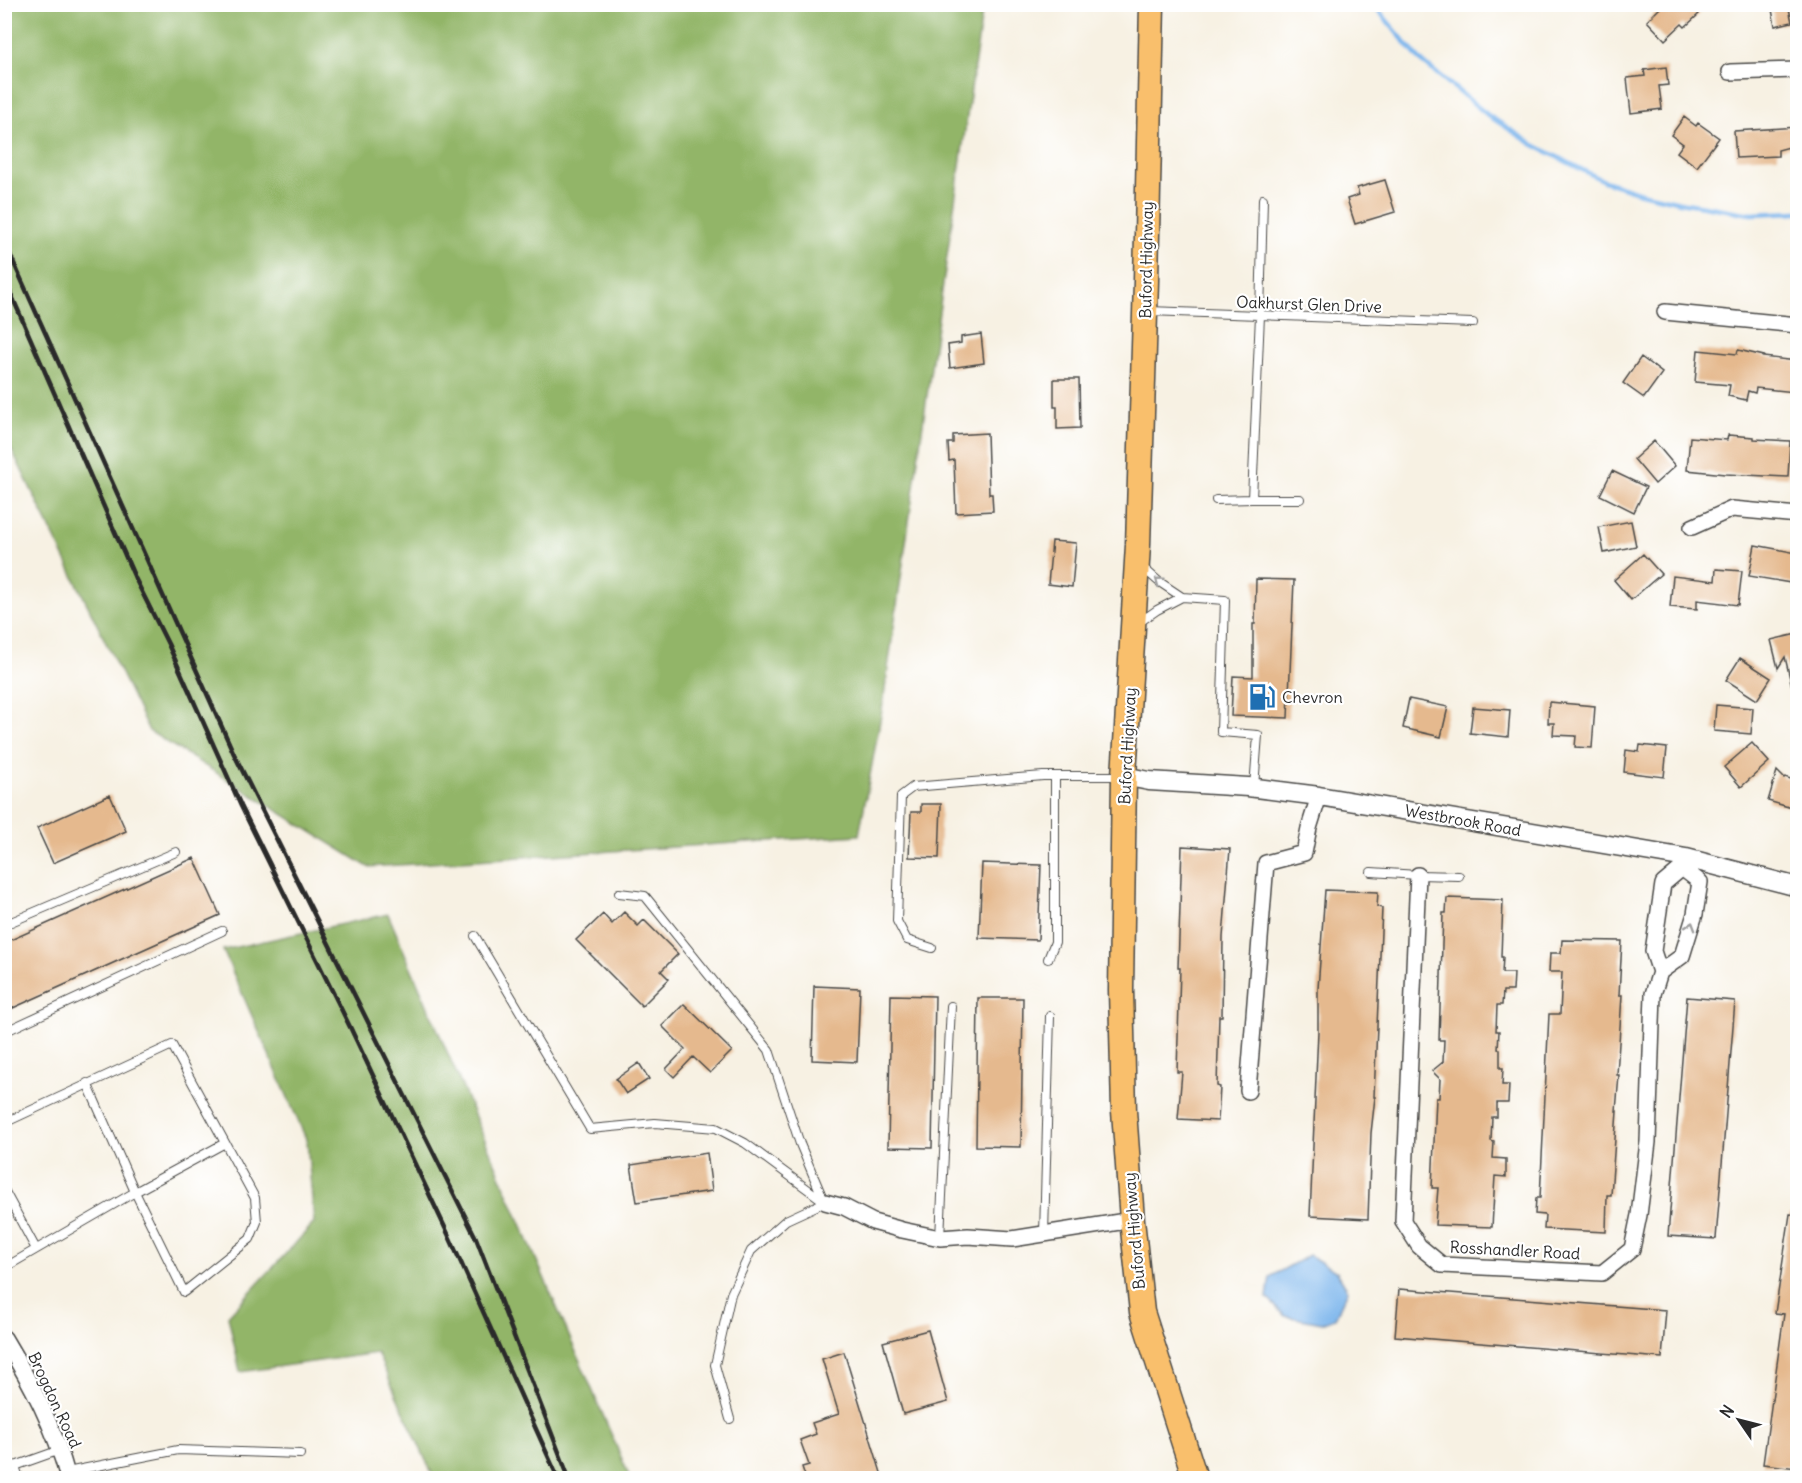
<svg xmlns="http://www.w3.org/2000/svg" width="1802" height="1483" font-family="Delius,sans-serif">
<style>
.forest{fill:#92b568;stroke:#5e704a;stroke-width:1.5}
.water{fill:#7bb5ec;stroke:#53708c;stroke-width:1.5}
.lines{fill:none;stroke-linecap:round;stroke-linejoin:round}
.stream{stroke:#7bb5ec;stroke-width:4.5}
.building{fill:#e5b98e}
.service-casing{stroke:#4a4947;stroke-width:10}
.minor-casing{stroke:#4a4947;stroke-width:18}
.tertiary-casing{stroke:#4a4947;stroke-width:21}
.primary-casing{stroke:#4a4947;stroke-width:27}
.service{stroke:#fff;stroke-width:8}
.minor{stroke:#fff;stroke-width:15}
.tertiary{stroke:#fff;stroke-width:18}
.primary{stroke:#f9bf6c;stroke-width:24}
.rail{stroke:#2b2b2b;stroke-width:4.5}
.oneway{stroke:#a0a0a0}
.labels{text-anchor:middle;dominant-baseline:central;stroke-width:4.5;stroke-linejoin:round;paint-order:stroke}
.street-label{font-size:16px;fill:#2b2b2b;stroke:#fff}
.poi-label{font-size:16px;fill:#2b2b2b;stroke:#fff;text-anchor:start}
</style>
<rect width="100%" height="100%" fill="#fff"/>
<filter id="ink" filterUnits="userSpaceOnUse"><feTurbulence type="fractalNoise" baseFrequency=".0167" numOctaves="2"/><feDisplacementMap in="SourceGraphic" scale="12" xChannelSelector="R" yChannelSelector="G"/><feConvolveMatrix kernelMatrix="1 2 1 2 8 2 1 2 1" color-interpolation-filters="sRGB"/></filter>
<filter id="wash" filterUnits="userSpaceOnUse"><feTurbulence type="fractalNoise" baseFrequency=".008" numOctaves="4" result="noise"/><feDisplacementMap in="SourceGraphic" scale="24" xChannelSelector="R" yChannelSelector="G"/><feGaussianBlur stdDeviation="1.35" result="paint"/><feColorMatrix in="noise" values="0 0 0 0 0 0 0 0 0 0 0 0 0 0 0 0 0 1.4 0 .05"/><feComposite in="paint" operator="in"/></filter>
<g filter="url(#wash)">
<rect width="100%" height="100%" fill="#f7f1e3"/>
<path class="forest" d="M5,4L983,5L882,710L859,835L368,867L149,731L5,436Z
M388,914L630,1478H434L377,1353L240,1372L228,1316L314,1223L307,1141L223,950Z"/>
<path class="water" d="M1309,1255L1337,1272L1348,1290L1335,1318L1322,1323L1285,1316L1267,1298L1270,1277Z"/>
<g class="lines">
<path class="stream" d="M1374,5L1419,59L1489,116L1534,145L1604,181L1641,193L1680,202L1751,214L1798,212"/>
</g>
<g id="blocks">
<path class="building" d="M1664,4H1689L1699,14L1685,27L1682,24L1665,40L1647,21Z
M1771,4H1788L1792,22L1775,26Z
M1666,67L1668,85L1659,86L1662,109L1631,113L1627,78L1645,76L1644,70Z
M1684,117L1696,126L1698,123L1719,138L1697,167L1677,152L1683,144L1671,135Z
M1797,127V145L1778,150V156L1736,158L1734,131Z
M1385,180L1395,212L1355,224L1347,199L1359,195L1357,188Z
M981,334L984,363L950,368L948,345L961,343V337Z
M1698,350L1737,354L1738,350L1764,356L1763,357L1797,361L1795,392L1756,388L1755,393L1748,391L1746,400L1728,396L1730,385L1695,382Z
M1641,357L1662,373L1644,398L1623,383Z
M1054,379H1079L1080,428L1057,429V407H1054Z
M987,433L989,494H992L993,511L956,513L954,460L949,461L948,443H953V435Z
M1728,435L1754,437V439L1790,441L1788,477L1725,474L1687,470L1690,437L1727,440Z
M1654,441L1675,466L1655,484L1634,459Z
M1612,471L1646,487L1634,512L1600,495Z
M1631,521L1636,546L1604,553L1599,527Z
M1052,541L1076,543L1072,587L1048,584Z
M1755,545L1797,553V584L1749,576Z
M1643,554L1661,574L1631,600L1614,580Z
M1716,569L1742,571L1738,605L1697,600V609L1670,607L1673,576L1715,581Z
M1256,579L1294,580L1288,718L1231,716L1233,676L1253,677V624H1255Z
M1797,634V687H1792L1785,657L1778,668L1771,640Z
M1740,658L1771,678L1757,700L1726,680Z
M1409,699L1448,707L1441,737L1403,728Z
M1549,702L1595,706L1592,748L1575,747L1576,736L1553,735L1554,723H1548Z
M1716,705L1753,708L1751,734L1714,731Z
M1473,707L1510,710L1508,737L1470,733Z
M1752,743L1769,762L1741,787L1724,767Z
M1640,745L1667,748L1664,777L1624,772L1626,750L1639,752Z
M1777,771L1784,778L1785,777L1797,781V790L1792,808L1768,801Z
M110,795L126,831L53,863L37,828Z
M921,804H941L939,858L909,857L911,812H921Z
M1182,846L1230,849L1223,937L1222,1016H1219L1217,1086L1220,1087L1218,1121L1178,1119L1182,1072H1177L1180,968H1178Z
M194,858L220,915L4,1012V943Z
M982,863L1041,865L1038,940L979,938Z
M1325,890L1378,892L1377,907L1382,908L1374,1097H1375L1371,1133L1368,1219L1310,1216L1318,1031V989Z
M1447,898L1503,900L1501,957H1503L1502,973H1514L1513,991H1503L1502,1005H1497L1496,1031H1499L1498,1049H1500V1068H1503L1502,1085H1509L1508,1103H1497V1117H1492L1491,1141L1494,1142L1493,1158L1506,1159V1177L1495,1176L1492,1227L1435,1225L1438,1188H1432L1436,1098H1439L1440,1079L1432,1071L1443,1062L1444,1040H1439L1443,913H1446Z
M624,912L638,926L644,920L678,954L661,971L669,979L642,1006L576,940L603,914L612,924Z
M1562,940L1622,941L1619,995H1622L1617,1075H1619L1616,1111H1617L1611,1195H1607L1606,1232L1544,1229L1545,1215L1535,1214L1536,1198H1540L1549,1014H1560L1562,972H1549L1550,953H1561Z
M814,986L860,988L857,1062L812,1060Z
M891,995L935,996L932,1148L888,1147Z
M1687,997L1735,1001L1716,1239L1668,1236Z
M978,998H1023L1021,1147L976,1146Z
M684,1004L732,1051L710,1073L693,1057L674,1077L666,1069L685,1049L662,1026Z
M639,1063L649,1079L626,1094L616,1079Z
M707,1153L712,1191L637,1202L631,1165Z
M1790,1214L1797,1215V1468L1763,1464L1784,1314L1775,1313Z
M1399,1289L1666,1310L1662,1358L1395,1336Z
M928,1330L948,1402L903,1414L883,1342Z
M844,1352L882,1476L874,1479H806L802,1467L809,1465L800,1440L816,1434L812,1423L839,1414L822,1359Z"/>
</g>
</g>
<g filter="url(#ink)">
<use href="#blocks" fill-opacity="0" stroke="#4a4947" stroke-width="1.5"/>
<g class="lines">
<defs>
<path id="service" d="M1149,311L1473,323
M1252,499H1300
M1216,500L1252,499L1260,315L1263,199
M1141,566L1158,581L1182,597L1225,600L1221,732L1258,735L1254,787
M1137,624L1157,610L1182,597
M1371,872L1418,875L1459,876
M619,893L645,896L769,1050L800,1144L824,1201
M4,925L176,852
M475,936L590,1129L655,1123L716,1128L745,1143L825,1202
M932,948L907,940L897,921L901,796L913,787L1043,776H1122
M1048,959L1055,942V776
M4,1032L222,931
M87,1083L135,1192L225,1143
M4,1123L172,1045L255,1198L257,1222L250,1239L184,1292L135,1192L4,1268
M4,1190L36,1249
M1044,1234L1050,1016
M940,1238L951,1006
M730,1419L715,1365L731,1294L751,1251L786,1220L825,1202
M4,1461L15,1466L60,1450
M15,1466L19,1478
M67,1472L178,1450L300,1454"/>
<path id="minor" d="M1730,72L1798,70
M1665,312L1798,325
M1692,527L1732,509L1798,515
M1418,875L1403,1221L1419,1246L1442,1265L1602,1273L1632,1249L1639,1215L1648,1142L1653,994L1660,972L1653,951L1663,884L1682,868L1686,858
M1660,972L1682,956L1695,914L1700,882L1682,868
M1248,1091L1266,863L1304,853L1309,828L1319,796
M825,1202L844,1207L873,1222L902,1230L940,1238L968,1236L1012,1239L1132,1220
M4,1338C31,1383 55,1428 68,1478"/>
<path id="tertiary" d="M1124,776L1149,781L1248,787L1319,796L1686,858L1798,887"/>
<path id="primary" d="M1152,4L1146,281L1138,545L1124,776L1121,990L1124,1111L1132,1220L1142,1312L1195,1478"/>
</defs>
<use href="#service" class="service-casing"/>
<use href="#minor" class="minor-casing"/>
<use href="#tertiary" class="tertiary-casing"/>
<use href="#primary" class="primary-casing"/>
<use href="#service" class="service"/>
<use href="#minor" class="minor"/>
<use href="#tertiary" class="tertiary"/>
<use href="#primary" class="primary"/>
<path class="rail" d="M4,241L234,754L476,1238L569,1478
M4,278L135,578L168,644L241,806L351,1029L449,1236L558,1478"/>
</g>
<defs><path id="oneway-chevron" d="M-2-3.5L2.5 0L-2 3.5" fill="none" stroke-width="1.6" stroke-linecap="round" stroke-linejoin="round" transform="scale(1.5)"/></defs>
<g class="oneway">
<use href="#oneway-chevron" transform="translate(1159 581) rotate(-143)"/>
<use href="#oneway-chevron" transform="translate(1691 926) rotate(-73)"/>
</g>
</g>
<defs>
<symbol id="fuel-bare" viewBox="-9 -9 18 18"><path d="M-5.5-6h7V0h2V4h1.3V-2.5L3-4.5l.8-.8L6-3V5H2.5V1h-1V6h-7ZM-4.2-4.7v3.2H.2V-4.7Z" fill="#1f6fb2" stroke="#fff" stroke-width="2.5" paint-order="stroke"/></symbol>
</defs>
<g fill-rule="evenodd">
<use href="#fuel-bare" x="1243" y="678" width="38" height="38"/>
</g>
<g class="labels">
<g class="street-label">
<text transform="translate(1146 260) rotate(-89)">Buford Highway</text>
<text transform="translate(1309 304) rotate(2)">Oakhurst Glen Drive</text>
<text transform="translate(1127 746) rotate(-87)">Buford Highway</text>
<text transform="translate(1463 820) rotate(10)">Westbrook Road</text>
<text transform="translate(1134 1231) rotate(-95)">Buford Highway</text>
<text transform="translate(1515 1250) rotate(3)">Rosshandler Road</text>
<text transform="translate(55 1400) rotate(65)">Brogdon Road</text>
</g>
<g class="poi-label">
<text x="1282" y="697">Chevron</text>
</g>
</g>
<rect width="1802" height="1483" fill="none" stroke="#fff" stroke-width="24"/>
<g transform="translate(1739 1420) rotate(305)" stroke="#ffffff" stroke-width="4.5" paint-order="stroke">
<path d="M0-4.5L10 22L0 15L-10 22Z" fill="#2b2b2b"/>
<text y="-9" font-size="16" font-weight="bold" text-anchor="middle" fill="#2b2b2b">N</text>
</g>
</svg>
